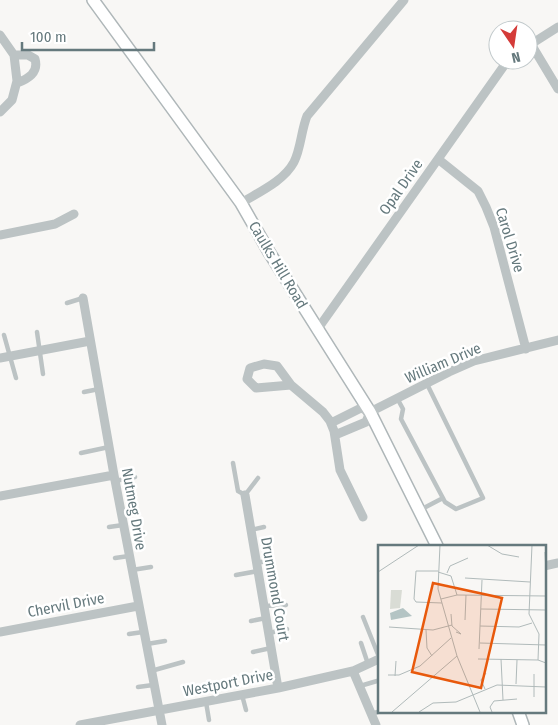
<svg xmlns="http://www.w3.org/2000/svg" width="558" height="725" font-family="'Fira Sans Condensed',sans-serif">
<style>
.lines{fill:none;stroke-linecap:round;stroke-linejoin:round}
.secondary-casing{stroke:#afb7b9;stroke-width:14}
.service{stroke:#bcc3c4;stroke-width:4.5}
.minor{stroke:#bcc3c4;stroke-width:9}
.secondary{stroke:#fff;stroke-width:11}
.labels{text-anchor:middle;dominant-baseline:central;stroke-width:5;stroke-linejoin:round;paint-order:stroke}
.street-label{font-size:15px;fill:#65797d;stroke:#fff}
.inset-road{fill:none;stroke:#b0baba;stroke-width:1}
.view{fill:#e8590c;fill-opacity:0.15;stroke:#e8590c;stroke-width:2.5}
.inset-edge{fill:none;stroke:#65797d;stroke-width:2.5}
</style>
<rect width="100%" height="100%" fill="#f8f7f5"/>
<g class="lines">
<defs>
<path id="secondary" d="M93,0L241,203L269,252L370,412L437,546
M518,711L523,725"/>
</defs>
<use href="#secondary" class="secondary-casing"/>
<path class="service" d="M67,303L83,298
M37,332L43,374
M4,335L16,378
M84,392L99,389
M397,398L403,409L401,419L445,502L456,509L483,498L427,384
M81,453L109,447
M233,463L238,491L245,495L258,478
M115,481L135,477
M420,510L443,498
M109,527L123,525
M251,530L264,527
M115,558L129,556
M256,563L272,560
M132,570L151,567
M236,575L258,571
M264,606L286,605
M363,617L379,657
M251,621L266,618
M269,633L287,629
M129,634L143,632
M361,643L368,664
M147,644L165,641
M253,652L271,648
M151,671L183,662
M360,686L377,681
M138,687L153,685
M242,695L246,710
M206,702L209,720
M371,714L381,711"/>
<path class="minor" d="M0,35L14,55L17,81L12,100L0,112
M531,44L558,89
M528,46L558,27
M14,55H28L35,59C39,73 28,79 17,83
M438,159L478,191L486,207L494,227L526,349
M241,203C259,192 284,181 294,162C301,148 301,131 307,116L404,0
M0,235L55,224L74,214
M83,298L114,475L162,725
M317,330L508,60
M0,358L90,341
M291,385L277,366L264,364L250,368L247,379L256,388L291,385L323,412L330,421L334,431L340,470L363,517
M370,412L449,372L474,361L558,340
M331,423L361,408L370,412
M335,435L366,422L370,412
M245,495L278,688
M0,496L114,475
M544,566L558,563
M0,632L138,606
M353,671L376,725
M80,725L278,688L353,671L379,659"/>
<use href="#secondary" class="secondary"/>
</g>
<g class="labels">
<g class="street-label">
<text transform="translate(401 187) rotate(-55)">Opal Drive</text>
<text transform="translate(510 240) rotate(73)">Carol Drive</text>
<text transform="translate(278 265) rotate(59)">Caulks Hill Road</text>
<text transform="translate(443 363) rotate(-23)">William Drive</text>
<text transform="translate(134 509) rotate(80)">Nutmeg Drive</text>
<text transform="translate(275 589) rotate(80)">Drummond Court</text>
<text transform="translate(66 605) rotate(-11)">Chervil Drive</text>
<text transform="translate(228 683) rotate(-11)">Westport Drive</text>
</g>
</g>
<g transform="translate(378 545)">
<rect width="168" height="168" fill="#f8f7f5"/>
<path d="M13,45H24L22,63L12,64Z" fill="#d9dcd5"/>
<path d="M25,63L34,71L13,75L12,68Z" fill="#b4c4c4"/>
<path class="inset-road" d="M62,0L60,44L79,111L102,167M109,0L124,9L141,12M154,0L151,69L161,89L160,115M167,7L168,27M60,26H38L36,54L38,57L64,58M0,27L41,0M60,27L73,31L79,50M69,28L72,21L90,13M87,33L152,37M63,54L79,50L168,51M103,64L168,65M73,69L74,81L83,89L78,87M87,75L88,50M102,81L141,82L154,78M11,82L55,85L74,80M48,85L49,103L54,111M102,98L168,100M101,104L104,35M100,114L160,115L168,118M123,114L125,155M0,115V131M10,130H21L42,121L73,93M17,131L18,116M138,139L139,115M107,144L103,135L108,128M156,152V129M14,167L79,111M41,167L55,158L78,157L119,140L168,142M114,167L112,162L116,156L139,154"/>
<path class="view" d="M55,38L124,53L103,143L34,127Z"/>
<rect width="168" height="168" class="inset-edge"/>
</g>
<g transform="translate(513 45) rotate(167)"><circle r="24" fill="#ffffff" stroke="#c1c9cb"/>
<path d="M0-4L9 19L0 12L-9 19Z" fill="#d43b39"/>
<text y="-8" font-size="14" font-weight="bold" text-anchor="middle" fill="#65797d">N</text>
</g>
<path d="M22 42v8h132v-8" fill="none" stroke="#65797d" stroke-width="2.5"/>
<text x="30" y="42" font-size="15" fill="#65797d" stroke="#ffffff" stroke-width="4" paint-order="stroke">100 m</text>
</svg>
